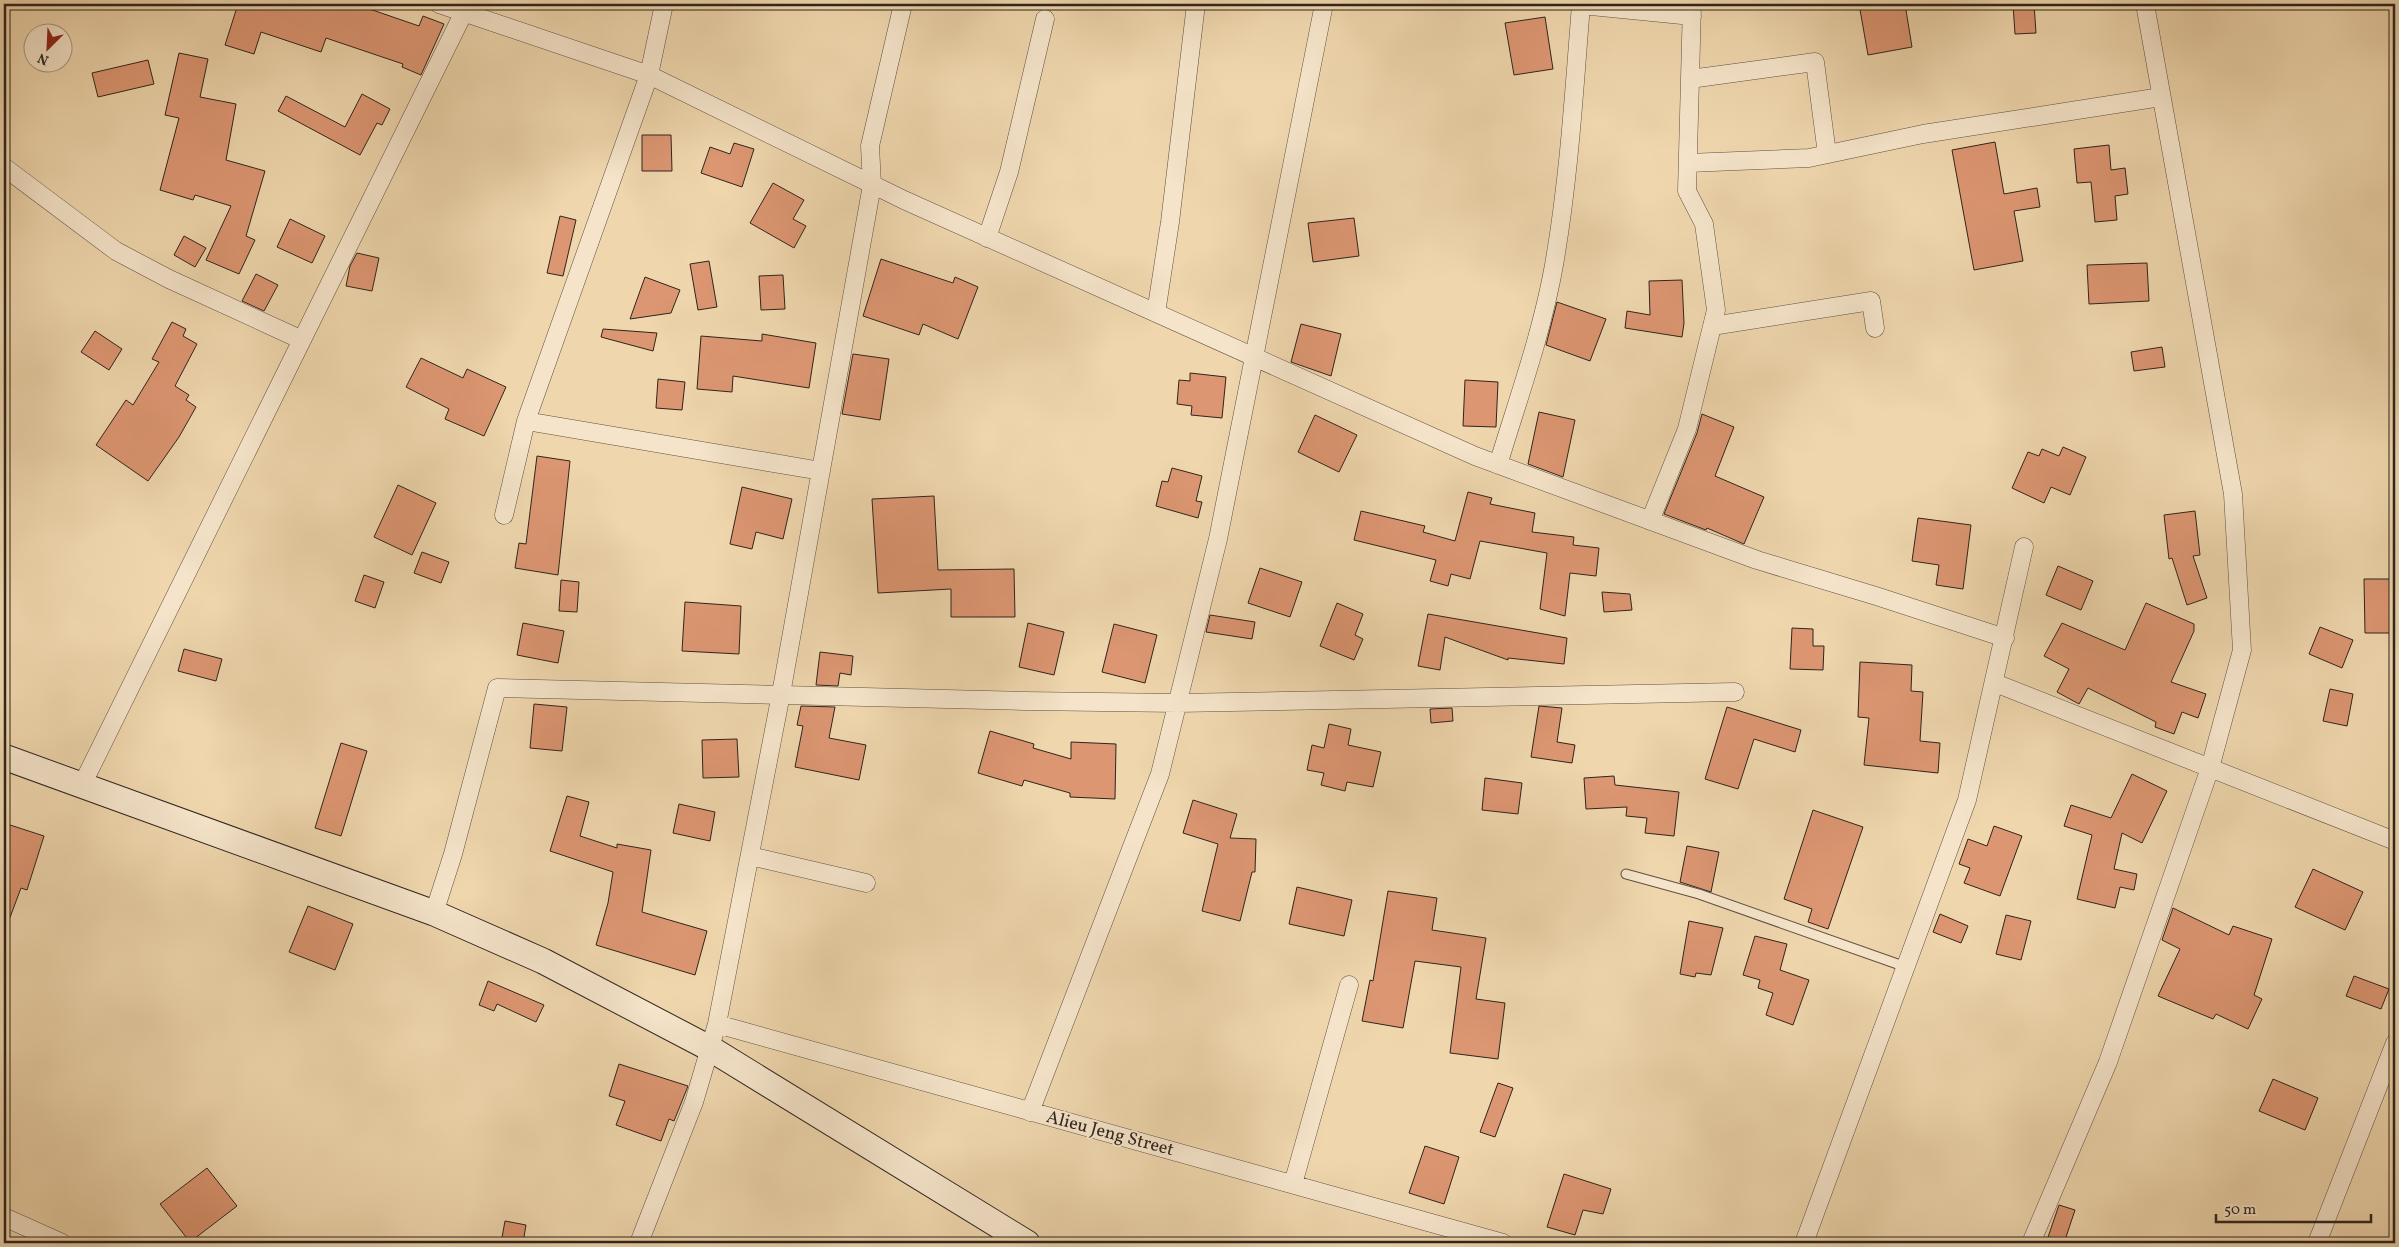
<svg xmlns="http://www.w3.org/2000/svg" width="2399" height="1247" font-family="Vollkorn,serif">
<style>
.building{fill:#dc9672;stroke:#2f241d}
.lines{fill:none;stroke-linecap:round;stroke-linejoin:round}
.lane-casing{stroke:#5f5041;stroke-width:11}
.street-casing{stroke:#5f5041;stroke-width:19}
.secondary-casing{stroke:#2f241d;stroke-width:27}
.lane{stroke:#f5e4ca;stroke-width:9}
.street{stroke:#f5e4ca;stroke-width:18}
.secondary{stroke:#f5e4ca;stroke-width:25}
.labels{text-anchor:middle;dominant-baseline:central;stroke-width:4;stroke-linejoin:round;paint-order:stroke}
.street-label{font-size:18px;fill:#2f241d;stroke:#f5e4ca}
</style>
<rect width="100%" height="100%" fill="#efd6ad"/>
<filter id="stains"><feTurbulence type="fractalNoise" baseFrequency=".004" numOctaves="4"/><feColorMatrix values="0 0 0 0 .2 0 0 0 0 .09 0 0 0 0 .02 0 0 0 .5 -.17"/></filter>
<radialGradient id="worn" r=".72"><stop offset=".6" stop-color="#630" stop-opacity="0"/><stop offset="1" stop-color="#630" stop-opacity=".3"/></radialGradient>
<path class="building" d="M238,4H355L419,26L423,16L444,24L421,75L402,67L403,64L326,38L321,52L261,32L254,54L225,45Z
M1859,4H1905L1912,47L1868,55Z
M2013,4H2034L2036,33L2015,34Z
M1545,17L1553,69L1514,75L1505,23Z
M179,53L208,59L200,97L236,104L226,160L265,171L246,236L255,240L239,274L206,260L231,206L195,195L193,200L160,190L179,118L165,115Z
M148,60L154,84L98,97L92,73Z
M362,94L390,109L382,125L377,123L360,155L278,111L286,96L345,127Z
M642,135H671L672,171H642Z
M1995,142L2004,194L2037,188L2040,207L2014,211L2023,261L1974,270L1952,150Z
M734,143L754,149L742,187L701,173L710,147L730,154Z
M2109,145L2111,170L2125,168L2128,194L2115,196L2117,220L2095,222L2091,182L2077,183L2074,149Z
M773,183L804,200L793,219L806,226L794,248L750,223Z
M560,216L576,220L563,276L547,273Z
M1354,218L1359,256L1313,262L1308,223Z
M290,219L325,236L312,263L277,247Z
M184,236L206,248L195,267L174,255Z
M357,253L379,258L372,291L346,286L350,266Z
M881,259L953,283L955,277L978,287L958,339L923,324L919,335L863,316Z
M709,261L717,307L698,310L690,264Z
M2147,263L2149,301L2089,304L2087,265Z
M256,274L278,285L264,311L242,301Z
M783,275L785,309L761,310L759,276Z
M645,277L680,290L671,313L630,319Z
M1682,280L1684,323L1682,337L1625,328L1627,311L1650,315L1649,281Z
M1557,302L1606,319L1590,361L1546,345Z
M172,322L186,329L183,336L197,344L175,386L189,395L186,400L196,407L179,437L148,481L96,445L126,400L133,405L159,362L152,359Z
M1301,324L1341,334L1331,376L1291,362Z
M603,329L657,333L653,351L601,337Z
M95,331L122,349L109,370L81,352Z
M762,334L816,343L809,388L733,376L732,392L697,389L701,336L762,341Z
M2162,347L2165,367L2134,371L2131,352Z
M853,354L889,359L880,420L842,414Z
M421,358L463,378L467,369L506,387L484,436L445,419L449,409L406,387Z
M1190,373L1226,377L1222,418L1191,415L1192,406L1177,404L1179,380L1190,381Z
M658,379L685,382L682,410L656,408Z
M1465,380L1498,382L1496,427L1463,426Z
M1539,412L1575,420L1563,477L1528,464Z
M1702,414L1734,427L1715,476L1764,497L1744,544L1707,528L1706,530L1664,514L1697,433Z
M1315,415L1357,435L1339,472L1298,452Z
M2063,447L2086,457L2070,495L2051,487L2044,503L2012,488L2028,452L2039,456L2042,449L2059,456Z
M537,456L570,461L558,575L515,568L519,543L526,544Z
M1172,468L1202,476L1196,501L1202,502L1198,518L1156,506L1162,481L1168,482Z
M398,485L436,503L412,555L374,537Z
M742,487L792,499L783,539L756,532L752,549L730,544Z
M1468,492L1492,498L1490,504L1535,513L1532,532L1574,537L1573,545L1599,548L1596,576L1570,573L1565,616L1540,609L1547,553L1480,541L1470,579L1451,574L1448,586L1430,581L1436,560L1354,540L1361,511L1425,526L1423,532L1455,541Z
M934,496L938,570L1014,569L1015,617H951V589L878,593L872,499Z
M2195,511L2200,555L2193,556L2207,598L2187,605L2172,558L2169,559L2164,515Z
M1918,518L1971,525L1963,589L1936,585L1939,565L1912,561Z
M422,552L449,562L441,583L414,573Z
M2058,566L2093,581L2081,610L2046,595Z
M1260,568L1302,582L1290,617L1248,603Z
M364,575L384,582L375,608L355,601Z
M2364,579H2395V633H2365Z
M561,580L579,582L577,612L559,611Z
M1602,592L1630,594L1632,610L1604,612Z
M685,602L741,606L739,654L682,651Z
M1337,603L1363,614L1355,635L1363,639L1354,660L1320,646Z
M2146,603L2194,624V631L2171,682L2206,694L2198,718L2182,712L2174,734L2155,727L2156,722L2088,688L2079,704L2057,692L2069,669L2044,656L2062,623L2125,650Z
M1428,614L1567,638L1564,664L1508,658V660L1445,637L1440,670L1418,666Z
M1210,615L1255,622L1252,639L1206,632Z
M523,623L564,631L558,663L517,655Z
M1028,623L1064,632L1054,675L1019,667Z
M1114,624L1157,635L1145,683L1102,672Z
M2320,627L2353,640L2342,668L2309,654Z
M1792,628L1813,629V646H1824L1823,670L1790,669Z
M184,649L222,659L216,681L178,671Z
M820,652L853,656L851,675L840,673L838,686L816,685Z
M1860,662L1912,665L1911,691L1923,692L1920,741L1940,743L1938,773L1864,765L1869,718L1858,717Z
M2330,689L2353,694L2347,726L2323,721Z
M534,704L567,707L562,751L530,748Z
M801,706L835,707L829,738L866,745L859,780L795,767L803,726L797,725Z
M1539,706L1562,708L1557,742L1575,745L1572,763L1531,757Z
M1727,707L1801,730L1795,752L1754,739L1738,789L1705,779Z
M1452,708L1453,721L1431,723L1430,709Z
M1329,724L1351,729L1348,745L1381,752L1373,787L1347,782L1345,791L1321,785L1324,773L1307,770L1312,745L1324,748Z
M990,731L1034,744L1033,748L1071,759V742L1116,744L1115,799L1070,797V793L1024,780L1022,786L978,773Z
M737,739L739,777L703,778L702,740Z
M341,743L367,751L341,836L315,828Z
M2132,774L2167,791L2142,843L2122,833L2114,869L2137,874L2134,890L2120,887L2115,908L2077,899L2092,835L2064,826L2071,805L2111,818Z
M1614,776L1615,785L1679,792L1674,836L1645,833L1647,818L1626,816L1627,807L1586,809L1584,778Z
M1485,778L1522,783L1518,814L1482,810Z
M567,796L589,802L580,836L617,848V844L651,850L642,912L707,931L695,975L596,945L608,903L613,872L550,851Z
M1193,800L1237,814L1230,838L1256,839L1255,872H1252L1240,921L1202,911L1218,844L1183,833Z
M679,804L715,812L710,841L673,833Z
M1813,810L1863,827L1828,929L1808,922L1812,909L1784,899Z
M7,824L44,836L27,890L21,888L6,928H4V833Z
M1994,826L2022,836L2000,896L1964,883L1970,868L1959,864L1968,839L1987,846Z
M1687,846L1719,852L1711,892L1680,882Z
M2313,869L2363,892L2345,930L2295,907Z
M1297,887L1352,900L1344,936L1289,924Z
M1388,891L1437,898L1432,930L1486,938L1476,999L1505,1003L1498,1059L1450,1053L1461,967L1415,961L1403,1028L1362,1021L1370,980L1373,981Z
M308,906L353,924L335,970L289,952Z
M2173,908L2229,935L2233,926L2272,939L2254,995L2262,999L2248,1029L2216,1014L2213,1019L2158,996L2180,949L2162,940Z
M1940,914L1968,926L1961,943L1933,932Z
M2006,915L2031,921L2021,960L1996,954Z
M1689,921L1723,928L1711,975L1696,973L1695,977L1680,974Z
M1755,936L1787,944L1780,970L1809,980L1793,1025L1766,1015L1773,993L1758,988L1760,980L1743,975Z
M2354,976L2389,989L2381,1009L2346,996Z
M488,981L544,1005L536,1022L497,1004L494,1011L479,1005Z
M619,1064L688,1086L674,1121L669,1119L661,1141L616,1125L625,1101L609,1096Z
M2273,1079L2318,1098L2305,1130L2259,1111Z
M1498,1083L1513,1088L1495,1137L1480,1132Z
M1425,1146L1459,1157L1444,1204L1409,1193Z
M207,1168L237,1206L190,1242L160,1204Z
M1564,1174L1611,1189L1603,1214L1583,1210L1575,1235L1547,1227Z
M2059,1205L2075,1210L2064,1243H2046Z
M505,1221L526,1225L523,1243H501Z"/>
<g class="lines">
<defs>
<path id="lane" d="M1626,874L1699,894L1906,967"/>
<path id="street" d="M439,4L649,75L904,200L1475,456L1757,560L1876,596L2005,638
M1690,79L1815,62L1827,154
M1688,163L1809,158L1923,134L2161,97
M4,167L116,251L169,279L302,340
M987,238L1009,172L1045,19
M1156,313L1170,222L1196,4
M1712,326L1871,301L1875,328
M526,421L821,471
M1498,465C1518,399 1542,333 1554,265C1569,179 1574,92 1581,5L1692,16
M504,515L526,421L649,75L664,4
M1650,521L1687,429L1716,310L1704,224L1687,191L1692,4
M1995,683L2395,841
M82,785L464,12
M750,856L866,883
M434,913L453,854L497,688L1024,701L1178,703L1735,692
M717,1024L1503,1243
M1030,1112L1160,774L1218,539L1324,4
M1293,1184L1349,985
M4,1217L62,1243
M639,1243L694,1102L717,1024L781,694L872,185L870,146L903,4
M1804,1243L1967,800L2024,547
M2031,1243L2108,1062L2210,768L2242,650L2233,494L2145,4
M2317,1243L2395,1043"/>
<path id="secondary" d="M4,757L434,913L543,961L711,1049L1027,1243"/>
</defs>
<use href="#lane" class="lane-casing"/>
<use href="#street" class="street-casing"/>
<use href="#secondary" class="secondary-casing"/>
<use href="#lane" class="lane"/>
<use href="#street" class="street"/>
<use href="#secondary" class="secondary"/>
</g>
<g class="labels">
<g class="street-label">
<text transform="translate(1110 1134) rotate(15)">Alieu Jeng Street</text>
</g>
</g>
<rect width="2399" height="1247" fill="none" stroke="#efd6ad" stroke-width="20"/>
<rect x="5" y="5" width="2389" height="1237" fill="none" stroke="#2f241d" stroke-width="2.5"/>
<rect x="10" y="10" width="2379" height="1227" fill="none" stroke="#2f241d"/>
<g transform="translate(48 48) rotate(204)"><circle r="24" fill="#f5e4ca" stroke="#a69785"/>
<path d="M0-4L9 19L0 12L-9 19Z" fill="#8f2418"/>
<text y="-8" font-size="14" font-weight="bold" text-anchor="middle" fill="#2f241d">N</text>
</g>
<path d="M2216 1214v8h155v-8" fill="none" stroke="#2f241d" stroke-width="2.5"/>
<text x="2224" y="1214" font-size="15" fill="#2f241d" stroke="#f5e4ca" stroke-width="4" paint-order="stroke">50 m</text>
<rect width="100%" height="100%" filter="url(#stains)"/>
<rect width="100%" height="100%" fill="url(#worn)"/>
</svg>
